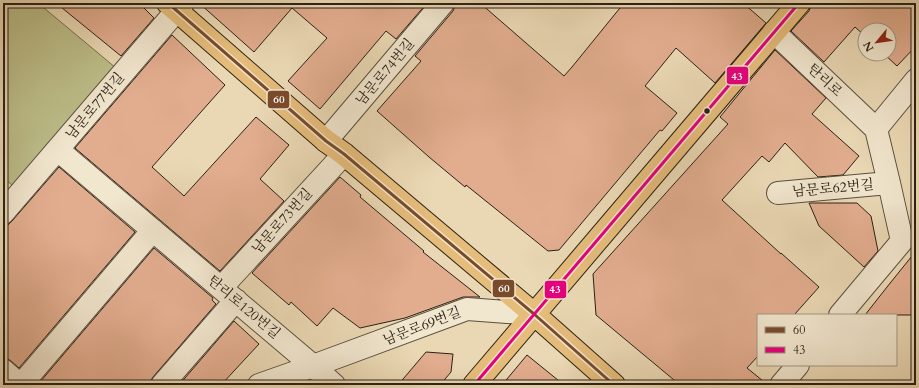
<svg xmlns="http://www.w3.org/2000/svg" width="919" height="388" font-family="Cardo,'Noto Serif KR',serif">
<style>
.green{fill:#bcbd89;stroke:#736f50}
.building{fill:#e2ad8f;stroke:#2a2117}
.lines{fill:none;stroke-linecap:round;stroke-linejoin:round}
.minor-casing{stroke:#5a4f3e;stroke-width:24}
.major-casing{stroke:#2a2117;stroke-width:24}
.minor{stroke:#f1e6ce;stroke-width:22}
.major{stroke:#e5bc7a;stroke-width:22}
.bus-1-casing{stroke:#f1e6ce;stroke-width:6}
.bus-2-casing{stroke:#f1e6ce;stroke-width:6}
.bus-1{stroke:#7a4b2a;stroke-width:3}
.bus-2{stroke:#e5007d;stroke-width:3}
.bus-dot{fill:#2a2117;stroke:#f1e6ce;stroke-width:1.5}
.labels{text-anchor:middle;dominant-baseline:central;stroke-width:3;stroke-linejoin:round;paint-order:stroke}
.street-label{font-size:14px;fill:#2a2117;stroke:#f1e6ce}
.line-badge{stroke:#f1e6ce;stroke-width:1.5}
.badge-label{font-size:11px;text-anchor:middle;font-weight:bold;fill:#fff}
</style>
<rect width="100%" height="100%" fill="#ead8b4"/>
<filter id="stains"><feTurbulence type="fractalNoise" baseFrequency=".005" numOctaves="4"/><feColorMatrix values="0 0 0 0 .2 0 0 0 0 .09 0 0 0 0 .02 0 0 0 .5 -.17"/></filter>
<radialGradient id="worn" r=".72"><stop offset=".6" stop-color="#630" stop-opacity="0"/><stop offset="1" stop-color="#630" stop-opacity=".3"/></radialGradient>
<path class="green" d="M3,3H38L116,68L16,188L3,178Z"/>
<path class="building" d="M56,3H139L154,18L121,56Z
M199,3H427L396,39L386,31L320,109L288,81L327,38L292,8L254,52Z
M455,3H480L564,76L572,67L624,3H743L766,23L715,83L676,48L645,86L677,113L662,131L660,130L559,250L548,251L466,185L465,187L429,157L377,111L421,61L415,56L453,11L455,6Z
M811,3H916V46L897,66L884,54H889V30H865V36L855,27L824,62L791,31L809,11L811,6Z
M172,35L225,85L152,167L184,196L256,117L289,145L260,179L284,201L220,271L75,148Z
M775,50L826,98L812,114L859,156L843,175L818,177L785,143L769,162L762,156L722,200L781,254V253L819,287L794,315H758V356L747,368L768,385H680L596,315L593,274L728,124L720,117Z
M59,167L135,232L19,368L11,361L3,356V225H8L12,221Z
M340,177L361,195L360,197L424,251L423,252L480,297H463L405,318L360,328L333,308L317,326L291,302L289,305L252,273Z
M809,203H857L871,216L878,251L864,267L819,226Z
M154,248L213,298L212,300L216,304L153,377L150,382V385H44L40,382Z
M916,251V315H865L887,287Z
M234,321L259,344L221,385H179Z
M426,352L453,354L451,372L440,385H398Z
M527,355L564,385H502Z"/>
<g class="lines">
<defs>
<path id="minor" d="M774,32L876,129
M326,141L443,3
M58,150L313,366L334,385
M778,193L889,183
M3,213L183,3
M221,288L344,154
M840,315L902,241L889,183L876,129L916,80
M3,370L20,385
M21,385L153,230
M162,385L236,300
M259,385L313,366L467,309L534,314
M781,385L798,365"/>
<path id="major" d="M168,3L326,141L344,154L534,314L614,385
M474,385L799,3"/>
</defs>
<use href="#minor" class="minor-casing"/>
<use href="#major" class="major-casing"/>
<use href="#minor" class="minor"/>
<use href="#major" class="major"/>
<defs>
<path id="bus-1" d="M168,3L326,141L344,154L534,314L614,385"/>
<path id="bus-2" d="M474,385L799,3"/>
</defs>
<use href="#bus-1" class="bus-1-casing"/>
<use href="#bus-2" class="bus-2-casing"/>
<use href="#bus-1" class="bus-1"/>
<use href="#bus-2" class="bus-2"/>
</g>
<circle class="bus-dot" cx="707" cy="111" r="3.5"/>
<g class="labels">
<g class="street-label">
<text transform="translate(385 72) rotate(-50)">남문로74번길</text>
<text transform="translate(825 80) rotate(43)">탄리로</text>
<text transform="translate(95 106) rotate(-50)">남문로77번길</text>
<text transform="translate(833 188) rotate(-5)">남문로62번길</text>
<text transform="translate(282 221) rotate(-48)">남문로73번길</text>
<text transform="translate(244 307) rotate(40)">탄리로120번길</text>
<text transform="translate(422 326) rotate(-21)">남문로69번길</text>
</g>
</g>
<g class="line-badge">
<rect x="726" y="66" width="23" height="19" rx="4" fill="#e5007d"/>
<rect x="267" y="90" width="23" height="19" rx="4" fill="#7a4b2a"/>
<rect x="492" y="279" width="23" height="19" rx="4" fill="#7a4b2a"/>
<rect x="544" y="280" width="23" height="19" rx="4" fill="#e5007d"/>
</g>
<g class="badge-label">
<text x="737" y="80">43</text>
<text x="279" y="103">60</text>
<text x="504" y="292">60</text>
<text x="555" y="293">43</text>
</g>
<rect width="919" height="388" fill="none" stroke="#ead8b4" stroke-width="16"/>
<rect x="4" y="4" width="911" height="380" fill="none" stroke="#2a2117" stroke-width="2"/>
<rect x="8" y="8" width="903" height="372" fill="none" stroke="#2a2117"/>
<rect x="757" y="314" width="140" height="52" fill="#f1e6ce" stroke="#a19785"/>
<rect x="765" y="327" width="20" height="6" fill="#7a4b2a" stroke="#a19785"/>
<text x="793" y="334" font-size="12" fill="#2a2117">60</text>
<rect x="765" y="347" width="20" height="6" fill="#e5007d" stroke="#a19785"/>
<text x="793" y="354" font-size="12" fill="#2a2117">43</text>
<g transform="translate(877 42) rotate(241)"><circle r="19" fill="#f1e6ce" stroke="#a19785"/>
<path d="M0-3L7 15L0 10L-7 15Z" fill="#8f2418"/>
<text y="-6" font-size="11" font-weight="bold" text-anchor="middle" fill="#2a2117">N</text>
</g>
<rect width="100%" height="100%" filter="url(#stains)"/>
<rect width="100%" height="100%" fill="url(#worn)"/>
</svg>
